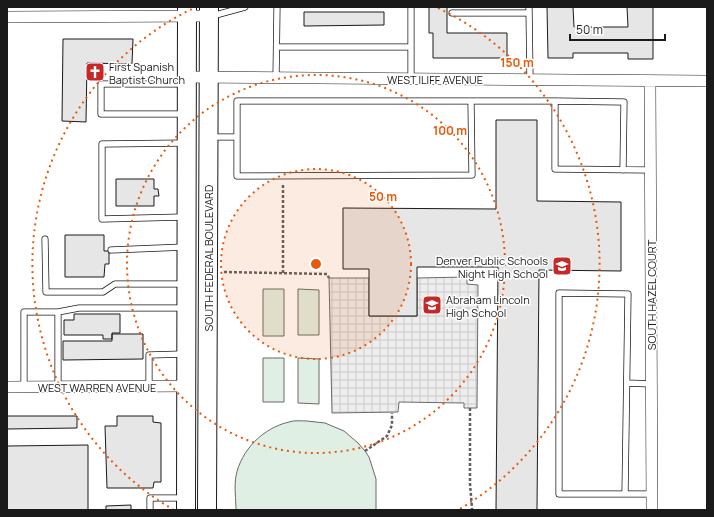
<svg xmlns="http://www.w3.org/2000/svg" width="714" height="517" font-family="Manrope,sans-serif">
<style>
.pitch{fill:#e0efe3;stroke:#6a6a6a}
.plaza{fill:url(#plaza-grid);stroke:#6a6a6a}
.building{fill:#e6e6e6;stroke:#1a1a1a}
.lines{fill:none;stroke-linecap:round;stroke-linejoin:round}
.lane-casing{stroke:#1a1a1a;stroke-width:7}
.street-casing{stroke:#1a1a1a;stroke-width:12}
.primary-casing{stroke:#1a1a1a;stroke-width:20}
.path{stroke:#5f5f5f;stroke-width:2.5;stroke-dasharray:3 2;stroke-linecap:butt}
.lane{stroke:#fff;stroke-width:5.5}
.street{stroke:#fff;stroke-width:11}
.primary{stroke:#fff;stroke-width:18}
.ring{fill:none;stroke:#e8590c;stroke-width:2;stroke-dasharray:2 4}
.labels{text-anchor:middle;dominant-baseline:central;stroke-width:3;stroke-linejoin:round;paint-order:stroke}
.poi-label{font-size:11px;fill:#1a1a1a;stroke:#fff;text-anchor:start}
.street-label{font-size:11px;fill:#1a1a1a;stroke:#fff}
.centre{fill:#e8590c;stroke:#fff;stroke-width:2}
.ring-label{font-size:12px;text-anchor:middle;font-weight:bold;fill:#e8590c;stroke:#fff;stroke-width:3;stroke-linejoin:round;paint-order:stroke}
</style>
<defs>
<pattern id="plaza-grid" width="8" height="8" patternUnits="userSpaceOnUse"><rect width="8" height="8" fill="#ededed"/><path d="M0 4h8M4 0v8" fill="none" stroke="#cbcbcb"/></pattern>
</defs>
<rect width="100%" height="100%" fill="#fff"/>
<path class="pitch" d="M263,289H284V336H263Z
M298,289L319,290V335H298Z
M263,358H284V402H263Z
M298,358L319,359V404L298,403Z
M307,421L325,423L344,431L358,443L365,451L369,457L376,479V510H236C236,500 234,486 236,476C241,450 263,428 289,422C295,420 301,421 307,421Z"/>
<path class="plaza" d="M467,277V284L478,285L477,408H464V403L399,402L398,412L332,413L329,278H369V316H417V278Z"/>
<path class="building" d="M429,7H447V33H507V58H433V33H429Z
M547,7H573L574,27H628L627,7H653V59H628V53H573V58H548Z
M304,12H384V25L304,26Z
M63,39H133L132,64L87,63L86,122L62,121Z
M496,120H537V201L621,202V271L539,270L537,510H496L498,267H417V316H369V269H343V208L496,209Z
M116,179H154V189H158L159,196H154V206H116Z
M65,235H104V251H109V264H105L104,277H65Z
M74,314H120V333H112V339H103V335H64V320H74Z
M112,334H143V359L63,360V341H112Z
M7,416H77V428L7,429Z
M117,416H153V422L161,423V482H154L153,488H107L105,426H117Z
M88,445V510H7V446Z
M131,505V510H106V506Z"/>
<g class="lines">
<defs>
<path id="lane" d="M529,7L530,80
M452,13H529
M212,16L245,7
M277,47H411
M276,78L277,7
M411,79V7
M185,84H101V114H185
M471,101L472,175L237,176V101H555
M211,137H237
M623,170L624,102L555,101V169L650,170
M184,217L102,219V144L185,143
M45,239L46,292H103L115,284H185
M111,250L185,247
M627,383L652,384
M149,386V355L184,354
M24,387V312H58
M58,387V312L79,308H184
M625,494L628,294L559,293V494H652
M150,510V498H184"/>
<path id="street" d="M7,17L209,16
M187,77L707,81
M650,81L652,510
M7,387L187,386"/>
<path id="primary" d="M186,510L187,7
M207,510L209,7"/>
</defs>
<use href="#lane" class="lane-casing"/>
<use href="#street" class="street-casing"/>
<use href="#primary" class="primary-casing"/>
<path class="path" d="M224,272L327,274L329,278
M283,273V184
M470,408V484L472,508V510
M365,451L387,436L392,425V413"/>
<use href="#lane" class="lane"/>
<use href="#street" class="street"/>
<use href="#primary" class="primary"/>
</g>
<circle cx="316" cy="264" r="95" fill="#e8590c" fill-opacity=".12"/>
<g class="ring">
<circle cx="316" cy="264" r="95"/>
<circle cx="316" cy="264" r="189"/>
<path d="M174 510A284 284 0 0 1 194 8M438 8A284 284 0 0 1 458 510"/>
</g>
<defs>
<symbol id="church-square" viewBox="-11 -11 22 22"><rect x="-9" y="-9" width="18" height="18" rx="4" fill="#c62828" stroke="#fff"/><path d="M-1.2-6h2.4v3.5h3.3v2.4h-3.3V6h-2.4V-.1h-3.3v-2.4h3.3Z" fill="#fff"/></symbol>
<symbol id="school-square" viewBox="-11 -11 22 22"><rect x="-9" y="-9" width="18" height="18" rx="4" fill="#c62828" stroke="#fff"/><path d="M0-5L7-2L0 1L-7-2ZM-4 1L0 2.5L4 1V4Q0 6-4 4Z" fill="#fff"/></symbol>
</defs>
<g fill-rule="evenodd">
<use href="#church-square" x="84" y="61" width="22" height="22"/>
<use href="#school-square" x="551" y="255" width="22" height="22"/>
<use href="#school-square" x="421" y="294" width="22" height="22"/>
</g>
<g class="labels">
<g class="poi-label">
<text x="109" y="66">First Spanish<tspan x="109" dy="13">Baptist Church</tspan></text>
<text x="548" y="260" text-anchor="end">Denver Public Schools<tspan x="548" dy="13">Night High School</tspan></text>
<text x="446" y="299">Abraham Lincoln<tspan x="446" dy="13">High School</tspan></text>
</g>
<g class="street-label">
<text x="435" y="79">WEST ILIFF AVENUE</text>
<text transform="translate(208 258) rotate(-90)">SOUTH FEDERAL BOULEVARD</text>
<text transform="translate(651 295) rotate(-90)">SOUTH HAZEL COURT</text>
<text x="97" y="387">WEST WARREN AVENUE</text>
</g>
</g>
<circle cx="316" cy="264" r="6" class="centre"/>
<g class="ring-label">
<text x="517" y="67">150 m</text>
<text x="450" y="135">100 m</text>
<text x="383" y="201">50 m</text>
</g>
<rect width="714" height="517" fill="none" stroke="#1a1a1a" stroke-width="16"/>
<path d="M570 34v6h95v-6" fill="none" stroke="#1a1a1a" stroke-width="2"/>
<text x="576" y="34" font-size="12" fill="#1a1a1a" stroke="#ffffff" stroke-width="3" paint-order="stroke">50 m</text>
</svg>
